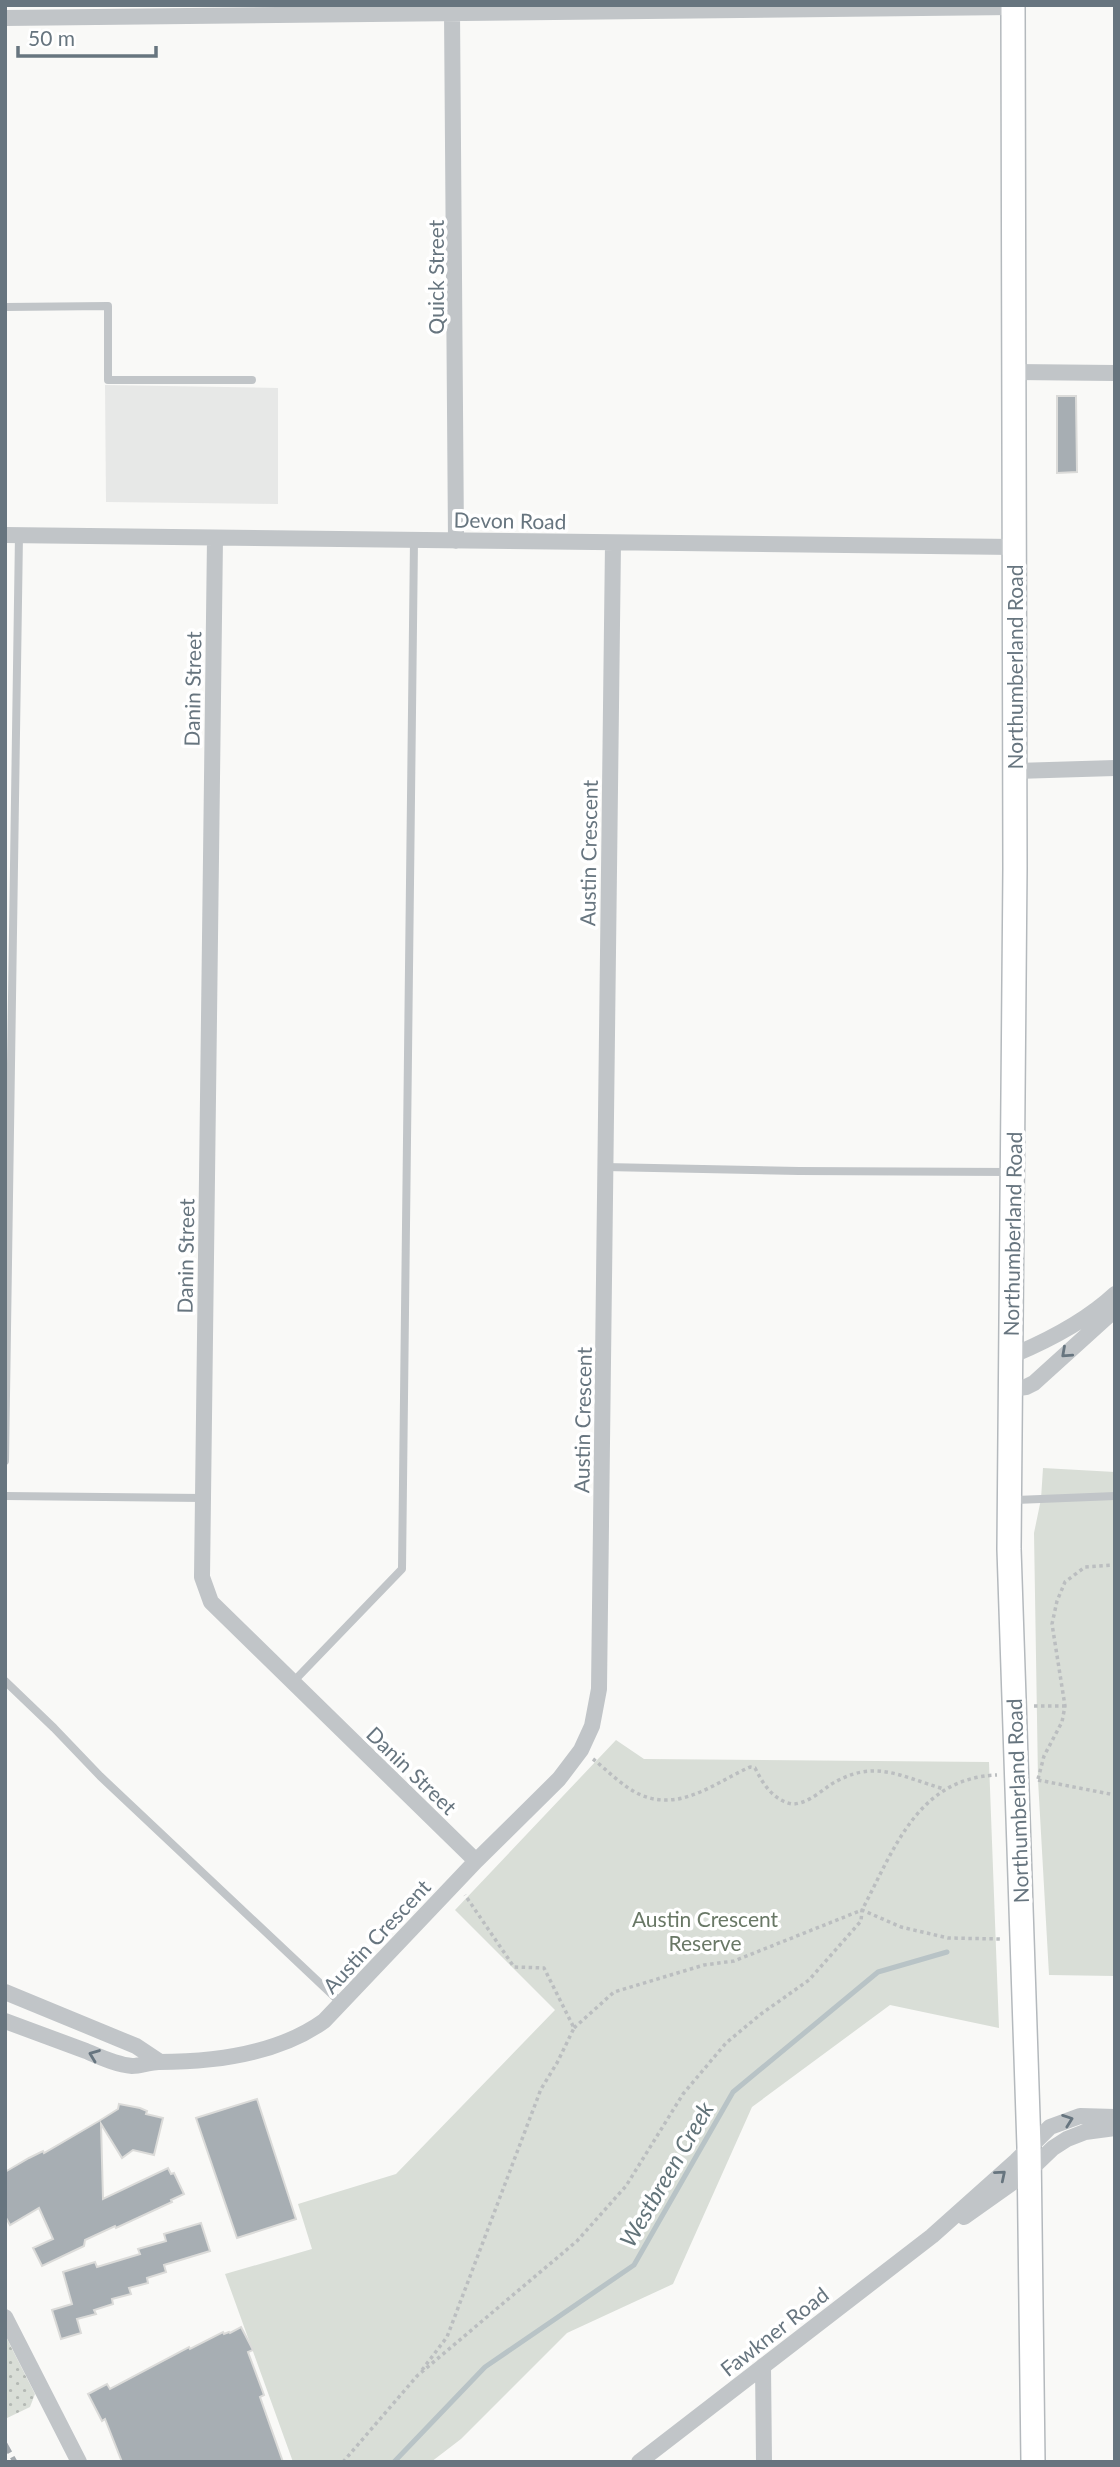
<svg xmlns="http://www.w3.org/2000/svg" width="1120" height="2467" font-family="Lato,sans-serif">
<style>
.built{fill:#e7e8e7}
.grass{fill:url(#grass-dots)}
.park{fill:#d9ded7}
.lines{fill:none;stroke-linecap:round;stroke-linejoin:round}
.stream{stroke:#b8c3c6;stroke-width:5}
.building{fill:#a7aeb3;stroke:#dbdbd9;stroke-width:2}
.secondary-casing{stroke:#b4b9bd;stroke-width:26}
.path{stroke:#bbbec0;stroke-width:3.5;stroke-dasharray:3.5 3.5;stroke-linecap:butt}
.lane{stroke:#c1c5c8;stroke-width:8}
.street{stroke:#c1c5c8;stroke-width:16}
.secondary{stroke:#fff;stroke-width:23}
.rail{stroke:#a3a9ae;stroke-width:5;stroke-dasharray:10 5;stroke-linecap:butt}
.oneway{stroke:#67757f}
.labels{text-anchor:middle;dominant-baseline:central;stroke-width:7;stroke-linejoin:round;paint-order:stroke}
.street-label{font-size:21px;fill:#67757f;stroke:#fff}
.park-label{font-size:21px;fill:#697866;stroke:#fff}
.water-label{font-size:23px;font-style:italic;fill:#627379;stroke:#fff}
</style>
<defs>
<pattern id="grass-dots" width="8" height="8" patternUnits="userSpaceOnUse" patternTransform="scale(1.75)"><rect width="8" height="8" fill="#d9ded7"/><path d="M2 2h.1M6 6h.1" fill="none" stroke="#b4b9b4" stroke-width="1.8" stroke-linecap="round"/></pattern>
</defs>
<rect width="100%" height="100%" fill="#f9f9f7"/>
<path class="built" d="M105,385L278,388V504L106,502Z"/>
<path class="grass" d="M5,2335L35,2394L30,2407L5,2419Z"/>
<path class="park" d="M1043,1468L1115,1472V1976L1049,1975L1038,1780L1034,1533L1041,1499Z
M616,1740L644,1759L989,1762L999,2028L890,2005L752,2107L673,2284L567,2333L461,2439L431,2462H293L225,2274L312,2249L298,2204L396,2174L555,2010L455,1910Z"/>
<g class="lines">
<path class="stream" d="M394,2462L485,2367L634,2265L733,2092L878,1972L947,1952"/>
</g>
<path class="building" d="M1057,396H1076L1077,472L1057,473Z
M257,2099L296,2219L237,2238L196,2118Z
M119,2104L140,2108L147,2111L146,2114L163,2118L154,2155L133,2150L122,2158L101,2124L103,2199L168,2168L171,2174L174,2173L184,2194L171,2200L172,2202L116,2228L115,2226L85,2240L84,2246L42,2266L33,2248L53,2239L39,2208L10,2225L5,2216V2172L29,2158L43,2151L44,2153L99,2121L118,2109Z
M201,2223L210,2251L164,2265L166,2272L147,2278L148,2283L129,2288L131,2294L112,2299L113,2304L94,2310L96,2314L77,2319L81,2333L61,2339L52,2310L72,2304L63,2272L95,2262L97,2267L140,2254L138,2249L166,2241L164,2234Z
M241,2327L253,2350L248,2352L264,2395L260,2397L283,2462H122L105,2419L102,2421L88,2394L107,2384L110,2389L189,2347L190,2349L223,2332L224,2334L229,2332L230,2333Z"/>
<g class="lines">
<defs>
<path id="secondary" d="M1013,5L1015,868L1009,1549L1029,2147L1033,2462"/>
</defs>
<use href="#secondary" class="secondary-casing"/>
<path class="path" d="M1034,1706H1065
M593,1759C607,1770 624,1788 641,1795C681,1812 716,1782 750,1767L755,1768C763,1784 773,1800 792,1804C806,1804 819,1793 830,1785C874,1758 899,1776 944,1789
M1038,1779L1044,1756L1062,1722L1065,1706L1052,1624L1057,1601L1065,1582L1085,1567L1115,1565
M1038,1780L1115,1795
M574,2028L614,1992L704,1965L734,1961L862,1910L901,1927L948,1938L1001,1939
M422,2370L447,2337L541,2089L557,2063L574,2028L544,1968L514,1967L465,1895
M343,2462L417,2376L577,2241L626,2186L683,2094L726,2043L761,2014L809,1980L861,1921L862,1910C894,1850 917,1778 997,1775"/>
<path class="lane" d="M5,307L108,306V380H252
M605,1167L799,1171L1009,1172
M5,1461L19,535
M5,1496L203,1498
M1013,1500L1115,1496
M5,1681L54,1728L100,1776L341,2003
M293,1682L402,1569L414,540"/>
<path class="street" d="M452,12L456,541
M5,18L1013,7
M1014,372L1115,373
M5,535L1014,547
M215,538L202,1577L211,1602L476,1861
M1014,771L1115,768
M1011,1356C1047,1341 1086,1321 1115,1294
M1011,1389L1026,1387L1034,1383L1108,1316L1115,1306
M5,1992L136,2046L160,2062
M5,2021C32,2031 59,2041 86,2051C100,2057 117,2065 132,2066C141,2066 150,2062 159,2062C214,2062 278,2054 324,2021L476,1861L559,1779L581,1750L592,1726L599,1689L613,543
M964,2217L1029,2171L1053,2148L1067,2139L1085,2132L1115,2128
M5,2317L79,2462
M763,2366L764,2462
M639,2462L932,2236L1016,2161L1050,2127L1080,2116L1115,2117"/>
<use href="#secondary" class="secondary"/>
<path class="rail" d="M5,2444L15,2462"/>
</g>
<defs><path id="oneway-chevron" d="M-2-3.5L2.5 0L-2 3.5" fill="none" stroke-width="1.6" stroke-linecap="round" stroke-linejoin="round" transform="scale(1.75)"/></defs>
<g class="oneway">
<use href="#oneway-chevron" transform="translate(1066 1353) rotate(138)"/>
<use href="#oneway-chevron" transform="translate(94 2055) rotate(-159)"/>
<use href="#oneway-chevron" transform="translate(1068 2120) rotate(-20)"/>
<use href="#oneway-chevron" transform="translate(1001 2175) rotate(-40)"/>
</g>
<g class="labels">
<g class="street-label">
<text transform="translate(435 277) rotate(-90)">Quick Street</text>
<text transform="translate(510 520) rotate(1)">Devon Road</text>
<text transform="translate(1014 667) rotate(-90)">Northumberland Road</text>
<text transform="translate(192 689) rotate(-89)">Danin Street</text>
<text transform="translate(588 853) rotate(-89)">Austin Crescent</text>
<text transform="translate(1012 1234) rotate(-89)">Northumberland Road</text>
<text transform="translate(185 1256) rotate(-89)">Danin Street</text>
<text transform="translate(582 1420) rotate(-89)">Austin Crescent</text>
<text transform="translate(412 1770) rotate(44)">Danin Street</text>
<text transform="translate(1017 1801) rotate(-92)">Northumberland Road</text>
<text transform="translate(376 1936) rotate(-47)">Austin Crescent</text>
<text transform="translate(774 2331) rotate(-38)">Fawkner Road</text>
</g>
<g class="park-label">
<text x="705" y="1918">Austin Crescent<tspan x="705" dy="24">Reserve</tspan></text>
</g>
<g class="water-label">
<text transform="translate(666 2174) rotate(-60)">Westbreen Creek</text>
</g>
</g>
<rect width="1120" height="2467" fill="none" stroke="#67757f" stroke-width="14"/>
<path d="M18 46v10h138v-10" fill="none" stroke="#67757f" stroke-width="3.5"/>
<text x="28" y="46" font-size="21" fill="#67757f" stroke="#ffffff" stroke-width="5" paint-order="stroke">50 m</text>
</svg>
